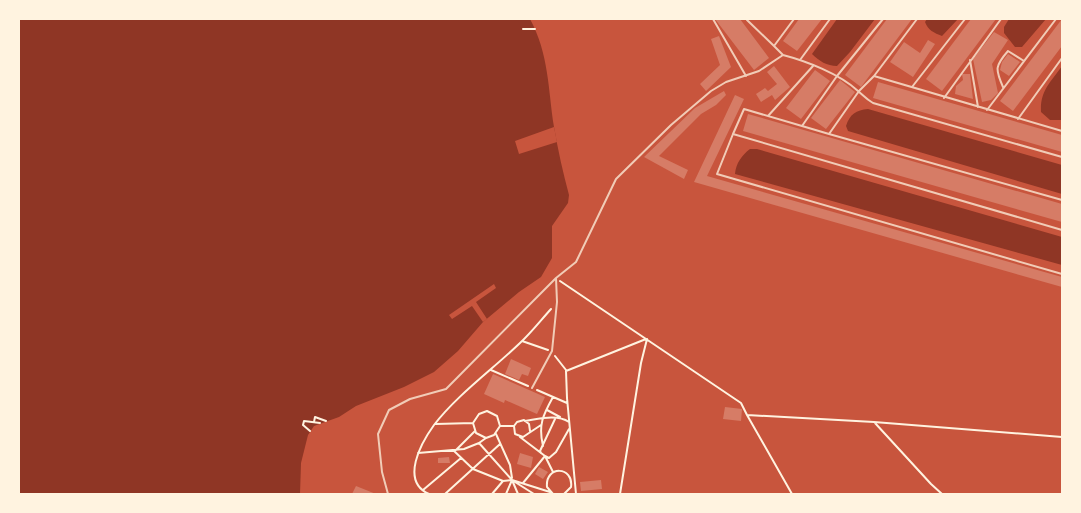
<svg xmlns="http://www.w3.org/2000/svg" width="1081" height="513" font-family="'Nunito Sans',sans-serif">
<style>
.water{fill:#8f3625}
.pier{fill:#c8553d}
.building{fill:#d67c66}
.lines{fill:none;stroke-linecap:round;stroke-linejoin:round}
.path{stroke:#fff3e0;stroke-width:2}
.service{stroke:#f1ccb7;stroke-width:2}
</style>
<rect width="100%" height="100%" fill="#c8553d"/>
<path class="water" d="M19,19H530C549,54 548,89 554,127C558,150 563,173 569,195L568,203L552,226V258L541,277L519,292L483,322L458,351L434,372L404,387L356,406L339,417L314,426L308,435L301,463L300,494H19Z
M837,19H875L850,52L837,66C827,66 819,61 812,54Z
M927,19H958L942,36C934,33 928,30 925,22Z
M1009,19H1046L1022,47H1015L1004,33V27Z
M1062,66V120H1050L1041,112C1040,91 1050,83 1062,66Z
M868,109L1062,165V194L848,131L846,126C850,114 856,110 868,109Z
M750,149H757L1062,237V265L735,174C736,163 742,155 750,149Z"/>
<path class="pier" d="M554,127L557,142L519,154L515,141Z
M494,284L496,288L476,302L487,319L483,322L472,306L452,319L449,315Z"/>
<path class="building" d="M715,19H740L769,58L754,70Z
M799,19H822L797,51L783,41Z
M887,19H912L861,87L845,75Z
M971,19H996L942,91L926,79Z
M1062,19V46L1013,111L1000,101Z
M994,32L1008,40L992,64L998,93L991,100L982,102L973,59Z
M719,36L731,67L706,91L700,84L720,65L711,39Z
M928,40L935,44L913,77L890,62L904,42L920,53Z
M1008,54L1020,62L1009,76L1000,70L1002,62Z
M774,66L790,87L775,100L772,95L761,102L756,94L765,88L768,91L777,84L767,72Z
M815,70L830,81L801,119L786,108Z
M962,74H970L973,99L955,94L956,86L963,80Z
M840,80L855,92L826,129L811,118Z
M878,82L1062,135V152L873,98Z
M724,91L726,95L716,105L701,114L659,156L688,170L684,179L644,157L695,108Z
M735,95L744,99L707,176L1062,277V287L694,182Z
M748,114L1062,204V222L743,131Z
M511,359L531,368L528,376L522,374L519,380L505,374Z
M493,374L545,397L537,414L505,400L504,403L484,394Z
M725,407L742,409L741,421L723,419Z
M520,453L533,457L531,468L517,464Z
M449,457L450,463H438V458Z
M539,467L548,472L543,479L535,474Z
M601,480L602,489L581,491L580,482Z
M356,486L376,494H352Z"/>
<g class="lines">
<path class="path" d="M523,29H535
M560,281L741,403L747,415L874,422L1062,437
M522,341L548,350
M555,356L566,370
M491,370L528,386
M537,390L567,403
M547,410L560,417
M747,415L792,494
M525,421C539,419 557,414 569,422
M314,422L315,417L326,421
M875,423L931,484L942,494
M436,424L473,423
M500,426H514L517,422L524,420L529,424L530,431
M514,426L515,434L523,437L541,425
M310,431L303,425L304,421L320,423
M496,434L510,465L512,478
M520,437L545,456L523,483
M479,443L486,438L494,435L500,426L497,416L487,411L479,414L473,423L476,433L486,438
M543,446C538,425 543,415 553,397
M453,450L473,469L503,481L512,480L550,492
M456,450L475,431
M418,453L464,449L479,443L512,480L518,494
M541,453L540,451L555,419
M545,456L549,458L556,452L569,429
M545,456L553,472
M515,482L534,494
M423,490L461,458
M429,494C400,481 421,443 434,425C457,395 493,369 520,343C531,333 541,320 551,309
M445,494L500,444
M492,494L503,481
M506,494L512,480
M553,494L547,487C545,465 574,466 571,487L564,494
M576,494L567,398L566,371L646,339
M620,494L641,363L647,339"/>
<path class="service" d="M713,19L746,76
M748,19L747,20L774,46L794,19
M917,19L874,76L1062,131
M774,46L783,55
M800,60L830,19
M970,60L978,107
M874,76L859,91L829,134L802,126L837,76L883,19
M912,87L965,19
M1003,87C995,69 995,66 1008,51L1024,61
M944,98L1001,19
M987,110L1056,19
M768,116L813,66
M1018,119L1062,58
M802,126L744,109L733,134L1062,230
M733,134L717,174L1062,274
M829,134L1062,200
M532,388L552,351L557,302L556,278
M388,494L382,472L378,434L389,410L410,399L446,389L556,278L576,262L616,179L671,125L711,91L726,82L759,71L783,55C806,61 840,74 858,91C863,95 866,99 873,103L1062,157"/>
</g>
<rect width="1081" height="513" fill="none" stroke="#fff3e0" stroke-width="40"/>
</svg>
